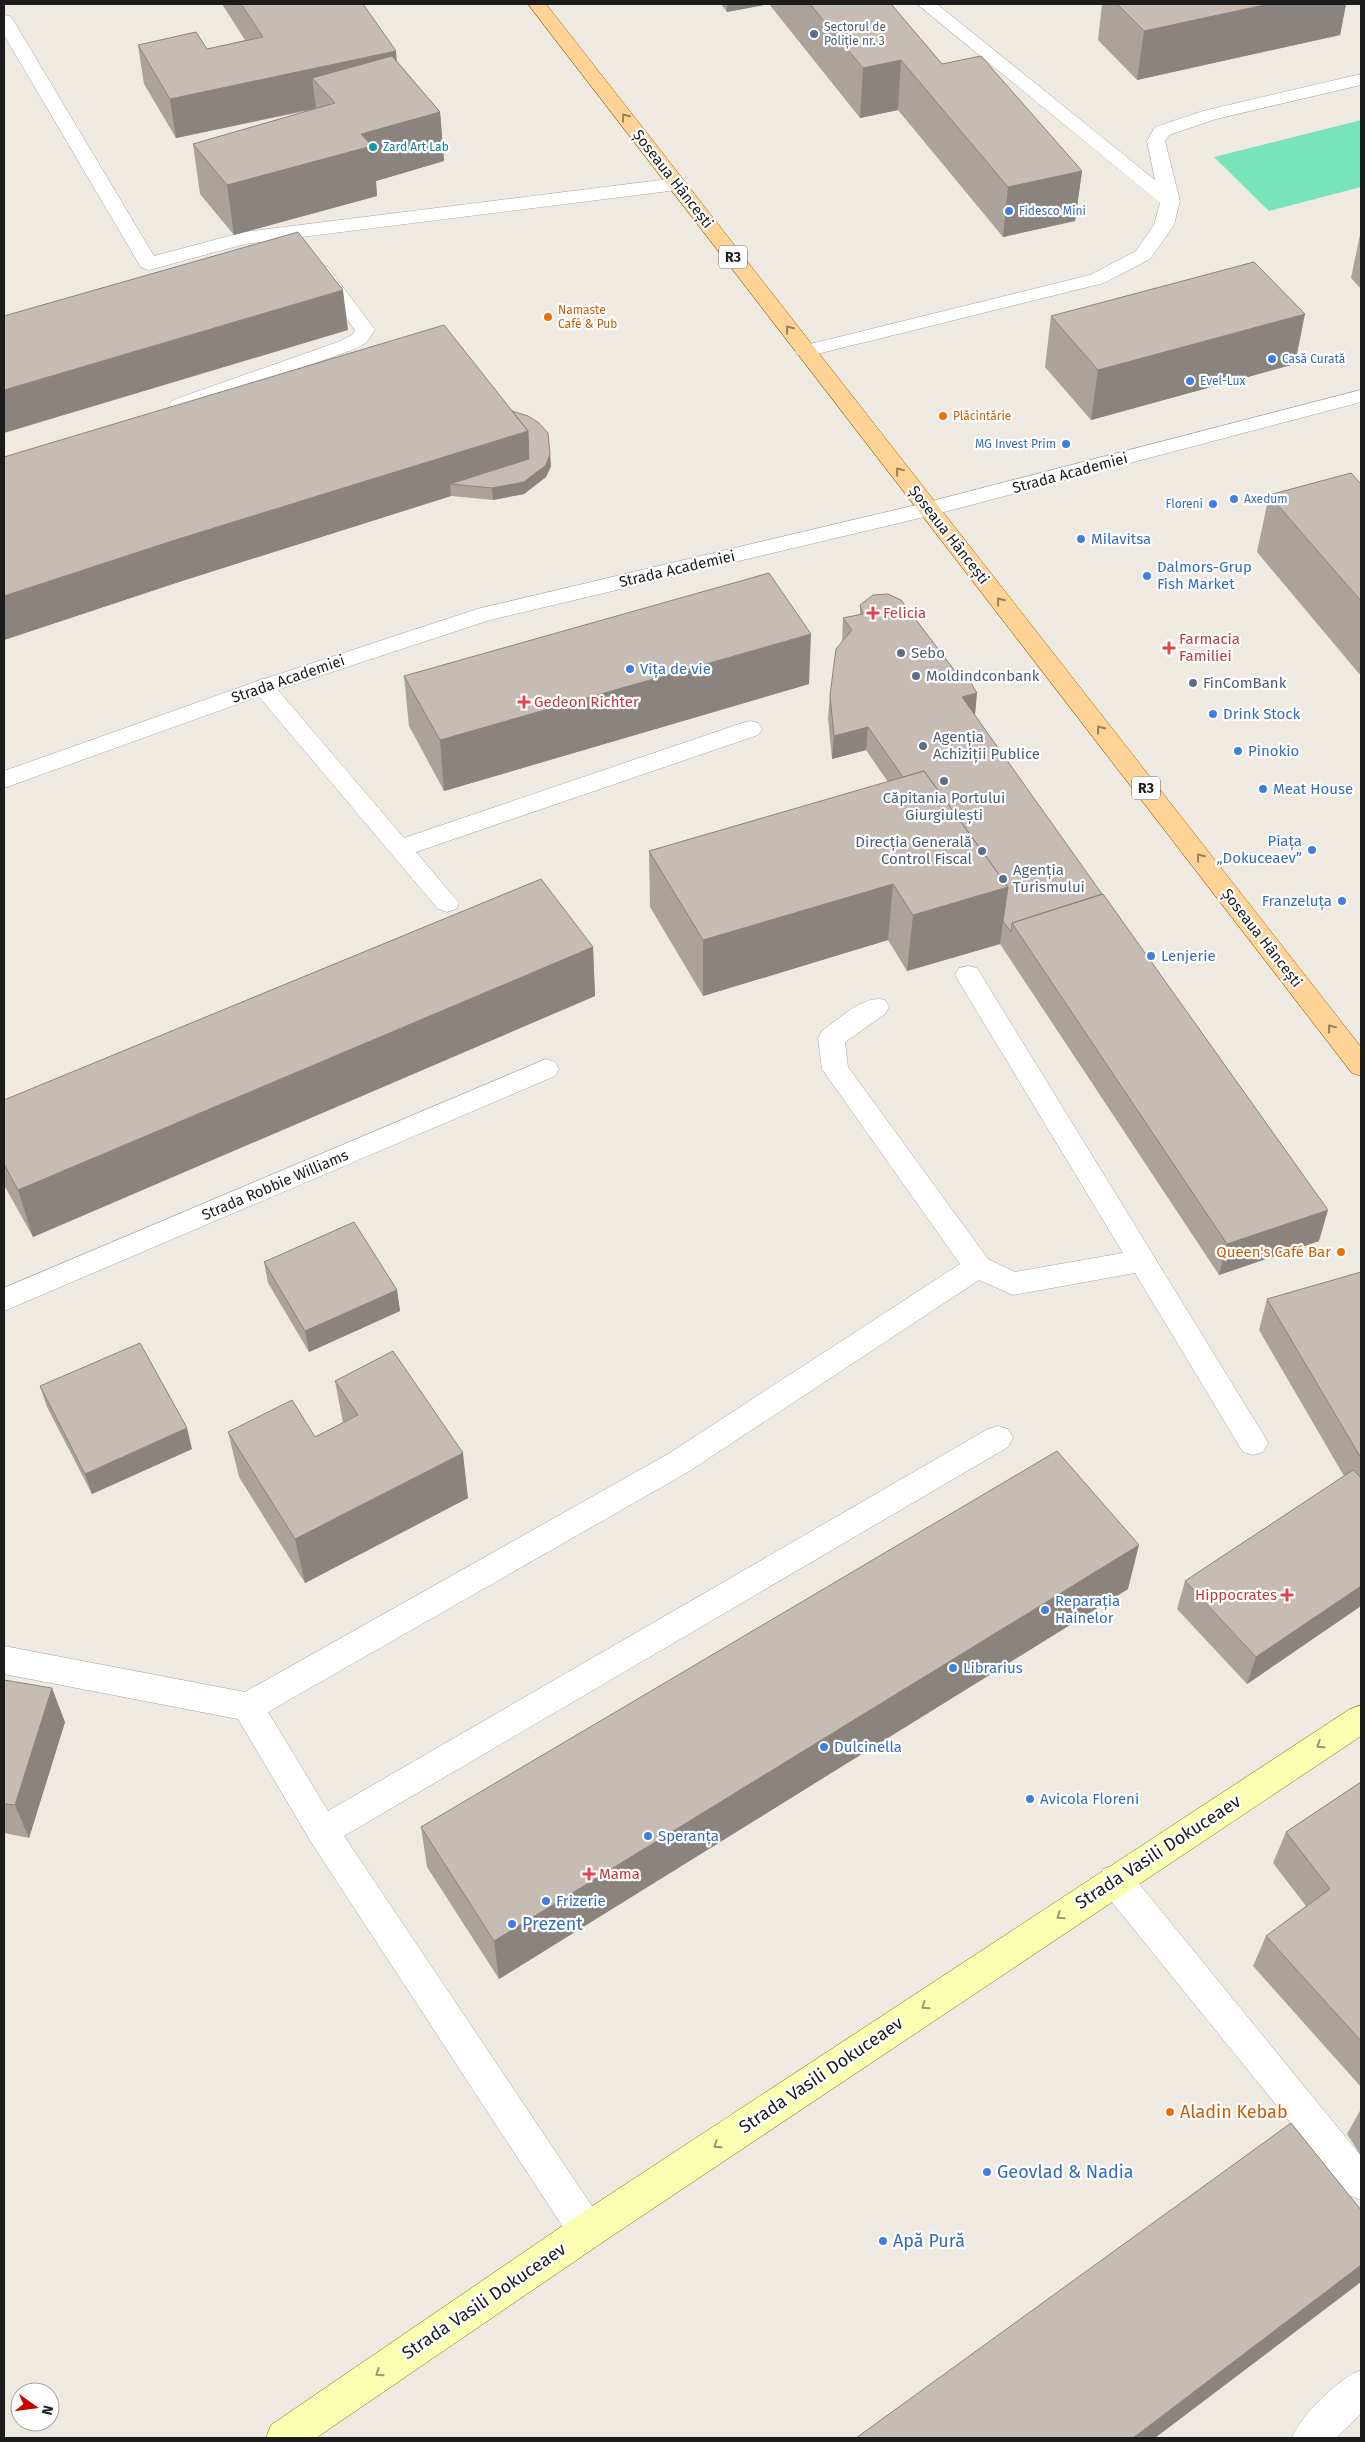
<svg xmlns="http://www.w3.org/2000/svg" width="1365" height="2442" font-family="'Fira Sans',sans-serif">
<style>
.pitch{fill:#79e4bc}
.lines{fill:none;stroke-linecap:round;stroke-linejoin:round}
.service-casing{stroke:#a3a3a3;stroke-width:1}
.minor-casing{stroke:#a3a3a3;stroke-width:1}
.tertiary-casing{stroke:#a3a3a3;stroke-width:1}
.secondary-casing{stroke:#697700;stroke-width:1}
.primary-casing{stroke:#956500;stroke-width:1}
.service{fill:#fff;fill-rule:evenodd}
.minor{fill:#fff;fill-rule:evenodd}
.tertiary{fill:#fff;fill-rule:evenodd}
.secondary{fill:#f9feb0;fill-rule:evenodd}
.primary{fill:#ffd396;fill-rule:evenodd}
.wall{fill:#aaa29b}
.shaded-wall{fill:#8b847e}
.building{fill:#c6bcb4;stroke:#8b847e}
.oneway{stroke:#99815f}
.oneway2{stroke:#96986d}
.service-dot{fill:#5c6f8a;stroke:#fff;stroke-width:2}
.culture-dot{fill:#0f9aa8;stroke:#fff;stroke-width:2}
.shop-dot{fill:#3f7fe0;stroke:#fff;stroke-width:2}
.food-dot{fill:#e8710a;stroke:#fff;stroke-width:2}
.health-dot{fill:#e0444e;stroke:#fff;stroke-width:2}
.labels{text-anchor:middle;dominant-baseline:central;stroke-width:4.5;stroke-linejoin:round;paint-order:stroke}
.far-service-label{font-size:12px;fill:#4e5e75;stroke:#fff;text-anchor:start}
.far-culture-label{font-size:12px;fill:#0d838f;stroke:#fff;text-anchor:start}
.far-shop-label{font-size:12px;fill:#366cbe;stroke:#fff;text-anchor:start}
.far-food-label{font-size:12px;fill:#c56008;stroke:#fff;text-anchor:start}
.shield{fill:#fff;stroke:#606060;stroke-width:1}
.shield-label{font-size:14px;font-weight:bold;fill:#1c1c1c}
.street-label{font-size:15px;fill:#1c1c1c;stroke:#fff}
.shop-label{font-size:15px;fill:#366cbe;stroke:#fff;text-anchor:start}
.health-label{font-size:15px;fill:#be3a42;stroke:#fff;text-anchor:start}
.service-label{font-size:15px;fill:#4e5e75;stroke:#fff;text-anchor:start}
.food-label{font-size:15px;fill:#c56008;stroke:#fff;text-anchor:end}
.near-street-label{font-size:18px;fill:#1c1c1c;stroke:#fff}
.near-shop-label{font-size:18px;fill:#366cbe;stroke:#fff;text-anchor:start}
.near-food-label{font-size:18px;fill:#c56008;stroke:#fff;text-anchor:start}
</style>
<rect width="100%" height="100%" fill="#efeae1"/>
<path class="pitch" d="M1361,120V187L1269,211L1214,157Z"/>
<g class="lines">
<defs>
<path id="service" d="M917,4H937L1155,180L1147,141L1155,127L1203,111L1361,74V85L1216,119L1169,135L1165,141L1180,201L1174,225L1150,259L1104,283L805,357L798,355L795,351L798,347L1090,275L1136,251L1154,225L1160,203Z
M4,15L10,16L13,20L154,256L244,232L677,178L684,180L687,184L684,188L677,190L245,244L149,270L142,268L139,264L4,35Z
M321,265L328,267L375,330L366,343L352,350L187,408L180,410L173,408L169,404L173,400L338,342L352,335L355,330L311,271L314,267Z
M263,679L271,682L404,838L742,723L750,721L758,723L762,729L758,735L416,852L459,903L456,909L447,912L438,909L255,692L251,687L255,682Z
M968,966L977,968L1263,1434L1268,1443L1263,1452L1253,1455L1243,1452L1135,1273L1013,1295L979,1280L688,1472L268,1712L328,1811L988,1429L998,1426L1008,1429L1013,1438L1008,1447L344,1836L600,2218L605,2231L600,2244L587,2249L574,2244L311,1842L238,1719L4,1674V1646L245,1692L668,1454L960,1264L822,1069L818,1038L822,1031C839,1019 864,994 885,1000L889,1007L885,1014L845,1042L848,1067L988,1259L1015,1272L1123,1253L955,975L959,968Z
M1115,1865L1127,1869L1361,2156V2200L1349,2195L1103,1891L1099,1880L1103,1869Z
M1361,2370V2414L1336,2438H1292C1299,2417 1340,2377 1361,2370Z"/>
<path id="minor" d="M1361,390V402L929,516L921,514L918,509L921,504Z
M546,1059L555,1062L559,1069L555,1076L4,1311V1288Z"/>
<path id="tertiary" d="M929,502L937,504L940,509L937,514L490,620L271,692L4,788V771L255,682L477,609Z"/>
<path id="secondary" d="M1361,1705V1736L600,2244L316,2438H266L271,2425L574,2218L1350,1709Z"/>
<path id="primary" d="M528,4H546L1361,1047V1076L1352,1073Z"/>
</defs>
<use href="#service" class="service-casing"/>
<use href="#minor" class="minor-casing"/>
<use href="#tertiary" class="tertiary-casing"/>
<use href="#secondary" class="secondary-casing"/>
<use href="#primary" class="primary-casing"/>
<use href="#service" class="service"/>
<use href="#minor" class="minor"/>
<use href="#tertiary" class="tertiary"/>
<use href="#secondary" class="secondary"/>
<use href="#primary" class="primary"/>
</g>
<path class="wall" d="M222,4H363L397,61L440,112L444,161L376,181L377,196L234,235L200,194L193,144L316,109L176,138L144,84L138,45L207,49L245,40Z
M721,4H891L942,64L1082,171L1075,221L1003,237L898,110L860,118L769,4L727,12Z
M1102,4H1346L1340,35L1137,80L1098,40Z
M1361,230V289L1351,278Z
M1051,316L1295,364L1091,420L1045,367Z
M4,457L551,466L546,477L524,494L493,500L451,496L182,581L4,640Z
M1361,484V676L1257,552L1269,495Z
M860,605L975,716L1319,1241L1219,1275L1000,944L907,971L888,940L703,996L650,907L649,851L888,782L866,750L832,759L828,718L830,695L842,642L843,618L860,614Z
M404,676L809,684L444,791L409,726Z
M593,947L595,996L33,1237L4,1185V1100Z
M264,1262L397,1290L400,1311L309,1352L268,1283Z
M1361,1272V1606L1247,1684L1177,1609L1185,1581L1344,1476L1259,1330L1267,1299Z
M335,1381L468,1498L305,1583L239,1477L228,1432L315,1437L343,1423Z
M40,1386L192,1449L92,1494L47,1407Z
M1128,1589L499,1979L427,1867L421,1827Z
M4,1680L65,1722L29,1838L4,1833Z
M1361,1782V2087L1253,1966L1266,1936L1306,1906L1273,1863L1286,1832Z
M1361,2109V2156L1347,2134Z"/>
<path class="shaded-wall" d="M727,4H769L727,12Z
M1269,4H1346L1340,35L1137,80L1144,31Z
M396,51L399,90L335,103L312,78L316,108L176,138L170,99Z
M901,60L898,110L860,118L863,68Z
M440,112L444,161L376,181L377,196L234,235L227,185L361,134Z
M1082,171L1075,221L1003,237L1008,187Z
M343,290L348,330L4,433V390Z
M1305,314L1295,364L1091,420L1098,370Z
M528,431L530,471L450,484L451,496L182,581L4,640V596L175,540Z
M550,454L551,466L546,477L524,494L493,500L492,488Z
M811,634L809,684L444,791L440,740Z
M977,693L975,716L962,697Z
M868,727L866,750L832,759L834,736Z
M893,884L888,940L703,996V940Z
M1008,887L1000,944L907,971L913,915Z
M593,947L595,996L33,1237L18,1190Z
M1328,1210L1319,1241L1219,1275L1227,1244Z
M397,1290L400,1311L309,1352L305,1331Z
M187,1428L192,1449L92,1494L85,1474Z
M463,1453L468,1498L305,1583L295,1539Z
M1139,1545L1128,1589L499,1979L494,1941Z
M1361,1586V1606L1247,1684L1256,1657Z
M52,1688L65,1722L29,1838L15,1805Z
M1361,2265V2282L1155,2438H1133Z"/>
<path class="building" d="M241,4H363L396,51L170,99L138,45L196,32L207,49L263,37Z
M810,4H891L942,64L981,56L1082,171L1008,187L901,60L863,68Z
M1117,4H1269L1144,31Z
M392,56L440,112L361,134L372,146L227,185L193,144L335,103L312,78Z
M298,232L343,290L4,390V316Z
M1254,262L1305,314L1098,370L1051,316Z
M444,325L528,431L175,540L4,596V457Z
M512,411L528,416L539,423L548,433L550,454L546,465L524,482L492,488L450,484L529,459L528,431Z
M1351,473L1361,484V601L1269,495Z
M769,573L811,634L440,740L404,676Z
M888,594L901,600L961,679L967,677L977,693L962,697L1102,894L1012,923L1011,932L1003,921L1008,887L924,771L903,777L868,727L834,736L830,695L836,649L852,630L843,618L863,614L860,605L873,595Z
M924,771L1008,887L913,915L893,884L703,940L649,851Z
M541,879L593,947L18,1190L4,1164V1100Z
M1103,894L1328,1210L1227,1244L1012,923Z
M354,1222L397,1290L305,1331L264,1262Z
M1361,1272V1458L1267,1299Z
M140,1343L187,1428L85,1474L40,1386Z
M393,1351L463,1453L295,1539L228,1432L292,1400L315,1437L358,1415L335,1381Z
M1057,1451L1139,1545L494,1941L421,1827Z
M1353,1470L1361,1478V1586L1256,1657L1185,1581Z
M4,1680L52,1688L15,1805L4,1804Z
M1361,1782V2041L1266,1936L1330,1889L1286,1832Z
M1291,2123L1361,2210V2265L1133,2438H856Z"/>
<defs><path id="oneway-chevron" d="M-2-3.5L2.5 0L-2 3.5" fill="none" stroke-width="1.6" stroke-linecap="round" stroke-linejoin="round" transform="scale(1.25)"/></defs>
<g class="oneway">
<use href="#oneway-chevron" transform="translate(625 117) rotate(-128)"/>
<use href="#oneway-chevron" transform="translate(789 329) rotate(-128)"/>
<use href="#oneway-chevron" transform="translate(899 471) rotate(-128)"/>
<use href="#oneway-chevron" transform="translate(1000 601) rotate(-128)"/>
<use href="#oneway-chevron" transform="translate(1100 729) rotate(-128)"/>
<use href="#oneway-chevron" transform="translate(1200 857) rotate(-128)"/>
<use href="#oneway-chevron" transform="translate(1331 1028) rotate(-128)"/>
</g>
<g class="oneway2">
<use href="#oneway-chevron" transform="translate(1320 1745) rotate(147)"/>
<use href="#oneway-chevron" transform="translate(1060 1916) rotate(146)"/>
<use href="#oneway-chevron" transform="translate(925 2006) rotate(146)"/>
<use href="#oneway-chevron" transform="translate(717 2145) rotate(146)"/>
<use href="#oneway-chevron" transform="translate(379 2373) rotate(146)"/>
</g>
<g class="service-dot">
<circle cx="814" cy="34" r="5"/>
<circle cx="901" cy="653" r="5"/>
<circle cx="916" cy="676" r="5"/>
<circle cx="1193" cy="683" r="5"/>
<circle cx="923" cy="746" r="5"/>
<circle cx="944" cy="781" r="5"/>
<circle cx="982" cy="851" r="5"/>
<circle cx="1003" cy="879" r="5"/>
</g>
<circle class="culture-dot" cx="373" cy="147" r="5"/>
<g class="shop-dot">
<circle cx="1009" cy="211" r="5"/>
<circle cx="1272" cy="359" r="5"/>
<circle cx="1190" cy="381" r="5"/>
<circle cx="1066" cy="444" r="5"/>
<circle cx="1234" cy="499" r="5"/>
<circle cx="1213" cy="504" r="5"/>
<circle cx="1081" cy="539" r="5"/>
<circle cx="1147" cy="576" r="5"/>
<circle cx="630" cy="669" r="5"/>
<circle cx="1213" cy="714" r="5"/>
<circle cx="1238" cy="751" r="5"/>
<circle cx="1263" cy="789" r="5"/>
<circle cx="1312" cy="850" r="5"/>
<circle cx="1342" cy="901" r="5"/>
<circle cx="1151" cy="956" r="5"/>
<circle cx="1045" cy="1610" r="5"/>
<circle cx="953" cy="1668" r="5"/>
<circle cx="824" cy="1747" r="5"/>
<circle cx="1030" cy="1799" r="5"/>
<circle cx="648" cy="1836" r="5"/>
<circle cx="546" cy="1901" r="5"/>
<circle cx="512" cy="1924" r="5"/>
<circle cx="987" cy="2172" r="5"/>
<circle cx="883" cy="2241" r="5"/>
</g>
<g class="food-dot">
<circle cx="548" cy="317" r="5"/>
<circle cx="943" cy="416" r="5"/>
<circle cx="1341" cy="1252" r="5"/>
<circle cx="1170" cy="2112" r="5"/>
</g>
<g class="health-dot">
<path d="M870.5 605.5h5v5h5v5h-5v5h-5v-5h-5v-5h5z"/>
<path d="M1166.5 640.5h5v5h5v5h-5v5h-5v-5h-5v-5h5z"/>
<path d="M521.5 694.5h5v5h5v5h-5v5h-5v-5h-5v-5h5z"/>
<path d="M1284.5 1587.5h5v5h5v5h-5v5h-5v-5h-5v-5h5z"/>
<path d="M586.5 1866.5h5v5h5v5h-5v5h-5v-5h-5v-5h5z"/>
</g>
<g class="labels">
<g class="far-service-label">
<text x="824" y="27">Sectorul de<tspan x="824" dy="14">Poliție nr. 3</tspan></text>
</g>
<g class="far-culture-label">
<text x="383" y="147">Zard Art Lab</text>
</g>
<g class="far-shop-label">
<text x="1019" y="211">Fidesco Mini</text>
<text x="1282" y="359">Casă Curată</text>
<text x="1200" y="381">Evel-Lux</text>
<text x="1056" y="444" text-anchor="end">MG Invest Prim</text>
<text x="1244" y="499">Axedum</text>
<text x="1203" y="504" text-anchor="end">Floreni</text>
</g>
<g class="far-food-label">
<text x="558" y="310">Namaste<tspan x="558" dy="14">Café &amp; Pub</tspan></text>
<text x="953" y="416">Plăcintărie</text>
</g>
<g class="shield">
<rect x="719" y="245.5" width="28" height="23" rx="4"/>
<rect x="1132" y="776.5" width="28" height="23" rx="4"/>
</g>
<g class="shield-label">
<text x="733" y="257">R3</text>
<text x="1146" y="788">R3</text>
</g>
<g class="street-label">
<text transform="translate(673 179) rotate(52)">Șoseaua Hâncești</text>
<text transform="translate(1070 473) rotate(-15)">Strada Academiei</text>
<text transform="translate(949 535) rotate(52)">Șoseaua Hâncești</text>
<text transform="translate(677 569) rotate(-13)">Strada Academiei</text>
<text transform="translate(288 679) rotate(-19)">Strada Academiei</text>
<text transform="translate(1262 938) rotate(52)">Șoseaua Hâncești</text>
<text transform="translate(275 1185) rotate(-23)">Strada Robbie Williams</text>
</g>
<g class="shop-label">
<text x="1091" y="539">Milavitsa</text>
<text x="1157" y="567">Dalmors-Grup<tspan x="1157" dy="17">Fish Market</tspan></text>
<text x="640" y="669">Vița de vie</text>
<text x="1223" y="714">Drink Stock</text>
<text x="1248" y="751">Pinokio</text>
<text x="1273" y="789">Meat House</text>
<text x="1302" y="841" text-anchor="end">Piața<tspan x="1302" dy="17">„Dokuceaev”</tspan></text>
<text x="1332" y="901" text-anchor="end">Franzeluța</text>
<text x="1161" y="956">Lenjerie</text>
<text x="1055" y="1601">Reparația<tspan x="1055" dy="17">Hainelor</tspan></text>
<text x="963" y="1668">Librarius</text>
<text x="834" y="1747">Dulcinella</text>
<text x="1040" y="1799">Avicola Floreni</text>
<text x="658" y="1836">Speranța</text>
<text x="556" y="1901">Frizerie</text>
</g>
<g class="health-label">
<text x="883" y="613">Felicia</text>
<text x="1179" y="639">Farmacia<tspan x="1179" dy="17">Familiei</tspan></text>
<text x="534" y="702">Gedeon Richter</text>
<text x="1277" y="1595" text-anchor="end">Hippocrates</text>
<text x="599" y="1874">Mama</text>
</g>
<g class="service-label">
<text x="911" y="653">Sebo</text>
<text x="926" y="676">Moldindconbank</text>
<text x="1203" y="683">FinComBank</text>
<text x="933" y="737">Agenția<tspan x="933" dy="17">Achiziții Publice</tspan></text>
<text x="944" y="798" text-anchor="middle">Căpitania Portului<tspan x="944" dy="17">Giurgiulești</tspan></text>
<text x="972" y="842" text-anchor="end">Direcția Generală<tspan x="972" dy="17">Control Fiscal</tspan></text>
<text x="1013" y="870">Agenția<tspan x="1013" dy="17">Turismului</tspan></text>
</g>
<g class="food-label">
<text x="1331" y="1252">Queen's Café Bar</text>
</g>
<g class="near-street-label">
<text transform="translate(1158 1852) rotate(-33)">Strada Vasili Dokuceaev</text>
<text transform="translate(821 2075) rotate(-34)">Strada Vasili Dokuceaev</text>
<text transform="translate(484 2301) rotate(-34)">Strada Vasili Dokuceaev</text>
</g>
<g class="near-shop-label">
<text x="522" y="1924">Prezent</text>
<text x="997" y="2172">Geovlad &amp; Nadia</text>
<text x="893" y="2241">Apă Pură</text>
</g>
<g class="near-food-label">
<text x="1180" y="2112">Aladin Kebab</text>
</g>
</g>
<rect width="1365" height="2442" fill="none" stroke="#1c1c1c" stroke-width="10"/>
<g transform="translate(35 2407) rotate(104)"><circle r="24" fill="#ffffff" stroke="#a4a4a4"/>
<path d="M0-4L9 19L0 12L-9 19Z" fill="#c90200"/>
<text y="-8" font-size="14" font-weight="bold" text-anchor="middle" fill="#1c1c1c">N</text>
</g>
</svg>
